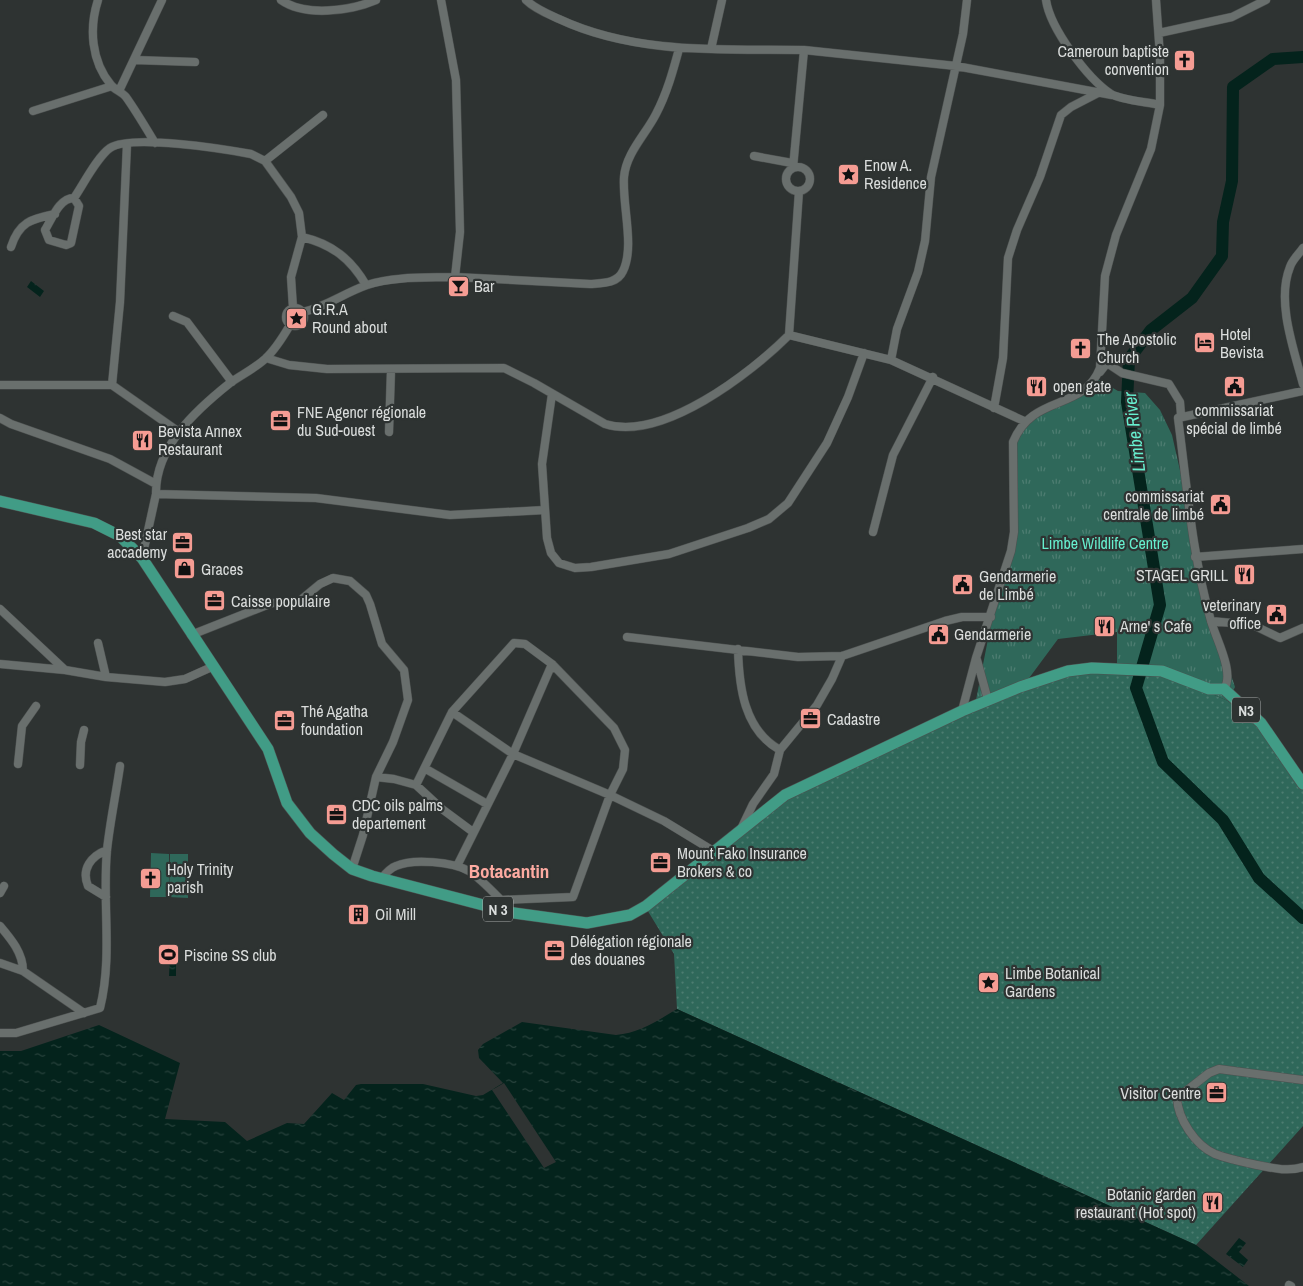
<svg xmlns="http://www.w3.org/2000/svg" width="1303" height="1286" font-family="'Archivo Narrow',sans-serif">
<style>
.grass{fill:url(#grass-dots)}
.park{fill:url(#park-tufts)}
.pitch{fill:#2f685a}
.water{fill:url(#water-ripples)}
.pier{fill:#2e3332}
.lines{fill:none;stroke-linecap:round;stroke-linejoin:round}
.river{stroke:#04231c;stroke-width:12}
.minor-casing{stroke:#4d5150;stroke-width:9}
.highway-casing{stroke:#4d5150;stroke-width:12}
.minor{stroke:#696f6d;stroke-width:8}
.highway{stroke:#419c86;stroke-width:11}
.labels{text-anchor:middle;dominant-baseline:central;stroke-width:4.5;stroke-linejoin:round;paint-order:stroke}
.shield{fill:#2e3332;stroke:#a6aaa9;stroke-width:1}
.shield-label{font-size:15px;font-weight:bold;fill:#dadddc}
.poi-label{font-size:16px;fill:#dadddc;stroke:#2e3332;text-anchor:start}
.park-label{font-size:16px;fill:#66efce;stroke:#2e3332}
.water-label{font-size:18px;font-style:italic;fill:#67efcf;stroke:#2e3332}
.quarter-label{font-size:19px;font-weight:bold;fill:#fdaaa1;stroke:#2e3332}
</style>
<defs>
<pattern id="grass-dots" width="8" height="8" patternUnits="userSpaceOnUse" patternTransform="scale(1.25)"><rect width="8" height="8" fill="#2f685a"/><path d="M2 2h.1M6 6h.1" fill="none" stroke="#4d7d71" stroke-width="1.8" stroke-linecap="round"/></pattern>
<pattern id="park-tufts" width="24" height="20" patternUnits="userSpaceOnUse" patternTransform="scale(1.25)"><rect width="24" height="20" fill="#2f685a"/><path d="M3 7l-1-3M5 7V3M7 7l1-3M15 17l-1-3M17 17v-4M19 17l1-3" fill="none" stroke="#4d7d71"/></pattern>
<pattern id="water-ripples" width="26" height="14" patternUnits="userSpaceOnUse" patternTransform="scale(1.25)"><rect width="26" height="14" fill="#04231c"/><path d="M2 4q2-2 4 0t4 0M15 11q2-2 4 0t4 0" fill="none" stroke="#28423c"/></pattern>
</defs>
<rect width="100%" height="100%" fill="#2e3332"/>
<path class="grass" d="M1079,669L1162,672L1228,701L1260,727L1303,790V1126L1196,1245L677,1009L674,954L646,908L788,795L975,705Z"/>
<path class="park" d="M1099,380L1118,391L1145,393L1160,410L1172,435L1216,629L1235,687L1228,701L1162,672L1117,669V632L1058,639L1021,689L975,705L992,619L1016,544L1018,522L1014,443L1025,423Z"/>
<path class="pitch" d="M151,853L169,854V897H150Z
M170,854H188V898L169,897Z"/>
<path class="water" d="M31,281L44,291L40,297L27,287Z
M170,955H176V976H169Z
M677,1009L1196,1245L1249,1286H0V1051H21L99,1025L180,1063L165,1119L225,1122L247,1141L287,1123L304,1124L332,1093L344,1100L356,1085L361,1084H423L476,1096L483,1095L503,1083L479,1058L478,1050L483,1044L522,1022L616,1035C639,1033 657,1021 677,1009Z
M1239,1238L1246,1243L1239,1252L1248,1260L1243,1267L1226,1254Z"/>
<path class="pier" d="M504,1083L556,1162L544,1168L492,1090Z"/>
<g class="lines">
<path class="river" d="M1303,57L1273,59L1233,87L1232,181L1223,222L1222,256L1192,298L1151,330L1129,359L1127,402L1160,605L1136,688L1163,762L1223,820L1259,878L1303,918"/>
<defs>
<path id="minor" d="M98,0C89,28 91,61 111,85C115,90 122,92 126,97C136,111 146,128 155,143
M281,0C305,17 350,11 376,0
M526,0C535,9 548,14 559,19C636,55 723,49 804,50L793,168
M1046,0C1050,28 1087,78 1111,94C1121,100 1147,102 1160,105
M1159,33L1232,17L1266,0
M711,49L722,0
M804,50L956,66L1112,95
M134,60L195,62
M119,91L162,0
M33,111L112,86
M754,156L792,163
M265,161L323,115
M786 179a12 12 0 1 1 24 0a12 12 0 1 1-24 0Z
M74,198L79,206L71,243L66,245L49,240L45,230C52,219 59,198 74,198C83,185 97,157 110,148C131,134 224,149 251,154L265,161L291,197L299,213L302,237L291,277L293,308
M302,237C332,244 351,259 366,285
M11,247C19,222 31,219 55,214
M1303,248C1299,254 1292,260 1290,267C1276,301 1294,350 1303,384
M455,277L590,284C602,283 617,284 623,271C635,247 622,205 624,177C626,153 646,134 656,114C667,93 673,71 679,49
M286 317a9 9 0 1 1 18 0a9 9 0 1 1-18 0Z
M303,312C326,307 344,293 367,285C395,276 426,278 455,277L460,232L456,80L441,0
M173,316L187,322L232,382
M789,335L891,360L1024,421
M266,358L289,365L327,369L504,368L534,383L605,424C662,442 751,373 789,335L799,191
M891,360L897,329L918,272L925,241L931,177L963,34L967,0
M1100,372L1107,363L1122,373L1169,384L1180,402L1181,415L1178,418C1187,486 1192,555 1211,621C1216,639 1235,673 1224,689
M0,385H112L179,432
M112,385L120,302L127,144
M552,394L542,464L547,538L551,553L559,563L575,568L591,567L669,554L748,528L769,519L788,503L827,443L848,397L864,353
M994,408L1003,358L1008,258L1017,230L1040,177L1061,115L1071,107L1098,93
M0,418L11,424L110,459L156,484
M1178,418L1303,391
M389,432L391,370
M156,494L316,498L450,515L545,510
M873,532L893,455L933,377
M1195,557L1303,549
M142,558L156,494C155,447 196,410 230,383C241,375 254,369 265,359C275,350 283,337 290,325
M0,609L65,670L106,677L165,682L185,679L214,666
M1211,621L1253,625L1280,638L1303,628
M191,635L272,603H297L320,584L333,578L350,581L366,595L370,604L382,644L404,670L408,700L393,742L376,777L363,835L352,869
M627,637L798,657L842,656L945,621L962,617H991
M98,643L106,677
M738,649C739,687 744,730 780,750
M977,660L988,700
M0,664L65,670
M962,711L976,658L1011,551L1014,532L1013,442C1033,393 1083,412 1100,368L1105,276L1116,235L1151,149L1160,105V56L1156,0
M452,712L513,754L610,795L664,821L715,852
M18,764L22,726L36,706
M80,765L81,742L84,730
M426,769L487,804
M376,777L394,779L416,785L452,712L514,643L525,644L552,664L614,728L625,750L623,769L610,795L573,897L501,900
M416,785L442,809L473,832
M742,827L753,804L774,774L780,750L817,705L832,679L842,656
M457,866L513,754L552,664
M381,879C385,874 390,868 396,866C413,858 453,862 469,871C481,879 493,892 504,903
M0,893L4,886
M106,897L88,886C81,869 91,856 107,850
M0,926C11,939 23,953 23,971
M0,963L23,971L84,1013
M0,1033H16L100,1008C113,956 102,902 107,850C110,822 116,794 120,766
M1303,1080L1219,1069L1209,1073L1177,1098C1178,1119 1195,1145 1215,1154C1228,1159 1243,1162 1257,1165C1272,1168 1288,1172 1303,1167
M1289,1285L1291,1286"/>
<path id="highway" d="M0,501L94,523L120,536L142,558L268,749L287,803L310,833L333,854L352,869L372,876L514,913L587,923L630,915L646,906L785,795L962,711L1020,687L1068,671L1092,668L1162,671L1209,689H1224L1261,723L1303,784"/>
</defs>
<use href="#minor" class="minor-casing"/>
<use href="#highway" class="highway-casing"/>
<use href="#minor" class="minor"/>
<use href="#highway" class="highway"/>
</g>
<defs>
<symbol id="church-square" viewBox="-11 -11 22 22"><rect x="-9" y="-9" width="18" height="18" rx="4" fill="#f59c93" stroke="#2e3332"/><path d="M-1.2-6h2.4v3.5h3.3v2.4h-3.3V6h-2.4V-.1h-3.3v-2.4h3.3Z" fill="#111"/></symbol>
<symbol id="sight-square" viewBox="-11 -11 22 22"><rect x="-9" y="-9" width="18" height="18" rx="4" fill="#f59c93" stroke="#2e3332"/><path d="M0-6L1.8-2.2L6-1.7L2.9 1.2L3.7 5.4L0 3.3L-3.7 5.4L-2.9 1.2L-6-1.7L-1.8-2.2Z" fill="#111"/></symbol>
<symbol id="bar-square" viewBox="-11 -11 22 22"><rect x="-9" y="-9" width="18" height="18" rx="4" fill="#f59c93" stroke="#2e3332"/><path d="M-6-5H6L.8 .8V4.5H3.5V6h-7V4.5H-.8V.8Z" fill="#111"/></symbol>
<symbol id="hotel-square" viewBox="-11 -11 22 22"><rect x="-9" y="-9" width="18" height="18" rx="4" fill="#f59c93" stroke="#2e3332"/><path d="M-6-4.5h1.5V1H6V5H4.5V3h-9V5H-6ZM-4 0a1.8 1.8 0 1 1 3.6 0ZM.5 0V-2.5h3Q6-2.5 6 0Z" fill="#111"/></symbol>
<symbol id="restaurant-square" viewBox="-11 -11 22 22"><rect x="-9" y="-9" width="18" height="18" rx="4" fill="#f59c93" stroke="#2e3332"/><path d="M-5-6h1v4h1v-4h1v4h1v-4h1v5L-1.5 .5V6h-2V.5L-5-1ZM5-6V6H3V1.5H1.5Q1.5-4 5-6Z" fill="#111"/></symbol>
<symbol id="civic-square" viewBox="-11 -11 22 22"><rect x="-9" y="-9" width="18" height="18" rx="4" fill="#f59c93" stroke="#2e3332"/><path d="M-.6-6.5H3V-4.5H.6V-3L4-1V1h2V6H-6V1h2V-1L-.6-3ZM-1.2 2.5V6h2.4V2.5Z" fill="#111"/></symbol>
<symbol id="office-square" viewBox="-11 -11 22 22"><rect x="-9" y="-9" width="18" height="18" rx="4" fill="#f59c93" stroke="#2e3332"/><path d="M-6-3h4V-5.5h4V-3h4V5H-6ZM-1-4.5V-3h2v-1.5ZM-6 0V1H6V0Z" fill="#111"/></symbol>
<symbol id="shop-square" viewBox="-11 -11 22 22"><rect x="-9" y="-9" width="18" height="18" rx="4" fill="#f59c93" stroke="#2e3332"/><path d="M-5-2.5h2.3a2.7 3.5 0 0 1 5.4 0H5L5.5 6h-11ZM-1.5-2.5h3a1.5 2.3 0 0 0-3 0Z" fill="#111"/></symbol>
<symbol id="building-square" viewBox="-11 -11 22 22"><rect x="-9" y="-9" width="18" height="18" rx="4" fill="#f59c93" stroke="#2e3332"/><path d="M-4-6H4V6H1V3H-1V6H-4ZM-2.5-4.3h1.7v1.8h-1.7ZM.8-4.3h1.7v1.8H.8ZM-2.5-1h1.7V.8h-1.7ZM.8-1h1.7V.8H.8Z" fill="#111"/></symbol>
<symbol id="stadium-square" viewBox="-11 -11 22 22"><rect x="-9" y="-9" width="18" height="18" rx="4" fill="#f59c93" stroke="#2e3332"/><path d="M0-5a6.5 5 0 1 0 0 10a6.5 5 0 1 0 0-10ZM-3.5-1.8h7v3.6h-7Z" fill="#111"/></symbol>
</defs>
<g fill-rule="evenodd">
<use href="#church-square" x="1172" y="48" width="25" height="25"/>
<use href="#sight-square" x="836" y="162" width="25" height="25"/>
<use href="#bar-square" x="446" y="274" width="25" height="25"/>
<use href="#sight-square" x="284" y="306" width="25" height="25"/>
<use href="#hotel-square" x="1192" y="330" width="25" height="25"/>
<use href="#church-square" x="1068" y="336" width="25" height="25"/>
<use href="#restaurant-square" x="1024" y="374" width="25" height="25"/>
<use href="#civic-square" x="1222" y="374" width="25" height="25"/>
<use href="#office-square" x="268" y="408" width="25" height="25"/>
<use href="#restaurant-square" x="130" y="428" width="25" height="25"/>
<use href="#civic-square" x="1208" y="492" width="25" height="25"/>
<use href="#office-square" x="170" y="530" width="25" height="25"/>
<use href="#shop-square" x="172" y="556" width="25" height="25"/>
<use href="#restaurant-square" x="1232" y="562" width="25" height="25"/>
<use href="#civic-square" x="950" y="572" width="25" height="25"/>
<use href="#office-square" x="202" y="588" width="25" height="25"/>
<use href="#civic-square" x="1264" y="602" width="25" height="25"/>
<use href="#restaurant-square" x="1092" y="614" width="25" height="25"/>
<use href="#civic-square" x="926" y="622" width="25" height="25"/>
<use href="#office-square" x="798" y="706" width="25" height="25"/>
<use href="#office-square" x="272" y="708" width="25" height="25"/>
<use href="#office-square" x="324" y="802" width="25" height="25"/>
<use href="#office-square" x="648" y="850" width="25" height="25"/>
<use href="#church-square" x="138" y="866" width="25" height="25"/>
<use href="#building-square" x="346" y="902" width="25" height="25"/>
<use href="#office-square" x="542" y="938" width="25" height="25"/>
<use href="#stadium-square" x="156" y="942" width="25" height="25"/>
<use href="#sight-square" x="976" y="970" width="25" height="25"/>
<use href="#office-square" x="1204" y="1080" width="25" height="25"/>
<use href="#restaurant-square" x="1200" y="1190" width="25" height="25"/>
</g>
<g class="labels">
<g class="shield">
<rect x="1232" y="697.5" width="28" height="25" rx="4"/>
<rect x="483" y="896.5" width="30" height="25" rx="4"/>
</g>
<g class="shield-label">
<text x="1246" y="710">N3</text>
<text x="498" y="909">N 3</text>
</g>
<g class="poi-label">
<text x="1169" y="51" text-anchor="end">Cameroun baptiste<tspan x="1169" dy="18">convention</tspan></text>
<text x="864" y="165">Enow A.<tspan x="864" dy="18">Residence</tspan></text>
<text x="474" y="286">Bar</text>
<text x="312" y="309">G.R.A<tspan x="312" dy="18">Round about</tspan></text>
<text x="1220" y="334">Hotel<tspan x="1220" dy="18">Bevista</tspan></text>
<text x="1097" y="339">The Apostolic<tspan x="1097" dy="18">Church</tspan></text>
<text x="1053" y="386">open gate</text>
<text x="1234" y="410" text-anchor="middle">commissariat<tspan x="1234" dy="18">spécial de limbé</tspan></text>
<text x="297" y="412">FNE Agencr régionale<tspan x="297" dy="18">du Sud-ouest</tspan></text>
<text x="158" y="431">Bevista Annex<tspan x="158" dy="18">Restaurant</tspan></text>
<text x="1204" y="496" text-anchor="end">commissariat<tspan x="1204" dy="18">centrale de limbé</tspan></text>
<text x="167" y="534" text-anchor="end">Best star<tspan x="167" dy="18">accademy</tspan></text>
<text x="201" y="569">Graces</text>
<text x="1228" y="575" text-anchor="end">STAGEL GRILL</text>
<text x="979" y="576">Gendarmerie<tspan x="979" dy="18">de Limbé</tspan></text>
<text x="231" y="601">Caisse populaire</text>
<text x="1261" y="605" text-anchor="end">veterinary<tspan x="1261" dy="18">office</tspan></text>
<text x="1120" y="626">Arne' s Cafe</text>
<text x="954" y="634">Gendarmerie</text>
<text x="301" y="711">Thé Agatha<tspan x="301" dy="18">foundation</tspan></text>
<text x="827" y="719">Cadastre</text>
<text x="352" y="805">CDC oils palms<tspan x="352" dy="18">departement</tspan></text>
<text x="677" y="853">Mount Fako Insurance<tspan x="677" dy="18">Brokers &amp; co</tspan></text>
<text x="167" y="869">Holy Trinity<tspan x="167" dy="18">parish</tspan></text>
<text x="375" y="914">Oil Mill</text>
<text x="570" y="941">Délégation régionale<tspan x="570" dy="18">des douanes</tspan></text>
<text x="184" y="955">Piscine SS club</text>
<text x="1005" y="973">Limbe Botanical<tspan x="1005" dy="18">Gardens</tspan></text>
<text x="1201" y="1093" text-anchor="end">Visitor Centre</text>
<text x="1196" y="1194" text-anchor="end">Botanic garden<tspan x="1196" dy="18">restaurant (Hot spot)</tspan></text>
</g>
<g class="park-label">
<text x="1105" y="543">Limbe Wildlife Centre</text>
</g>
<g class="water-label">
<text transform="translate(1134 432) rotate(-97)">Limbe River</text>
</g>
<g class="quarter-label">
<text x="509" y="871">Botacantin</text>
</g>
</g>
</svg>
